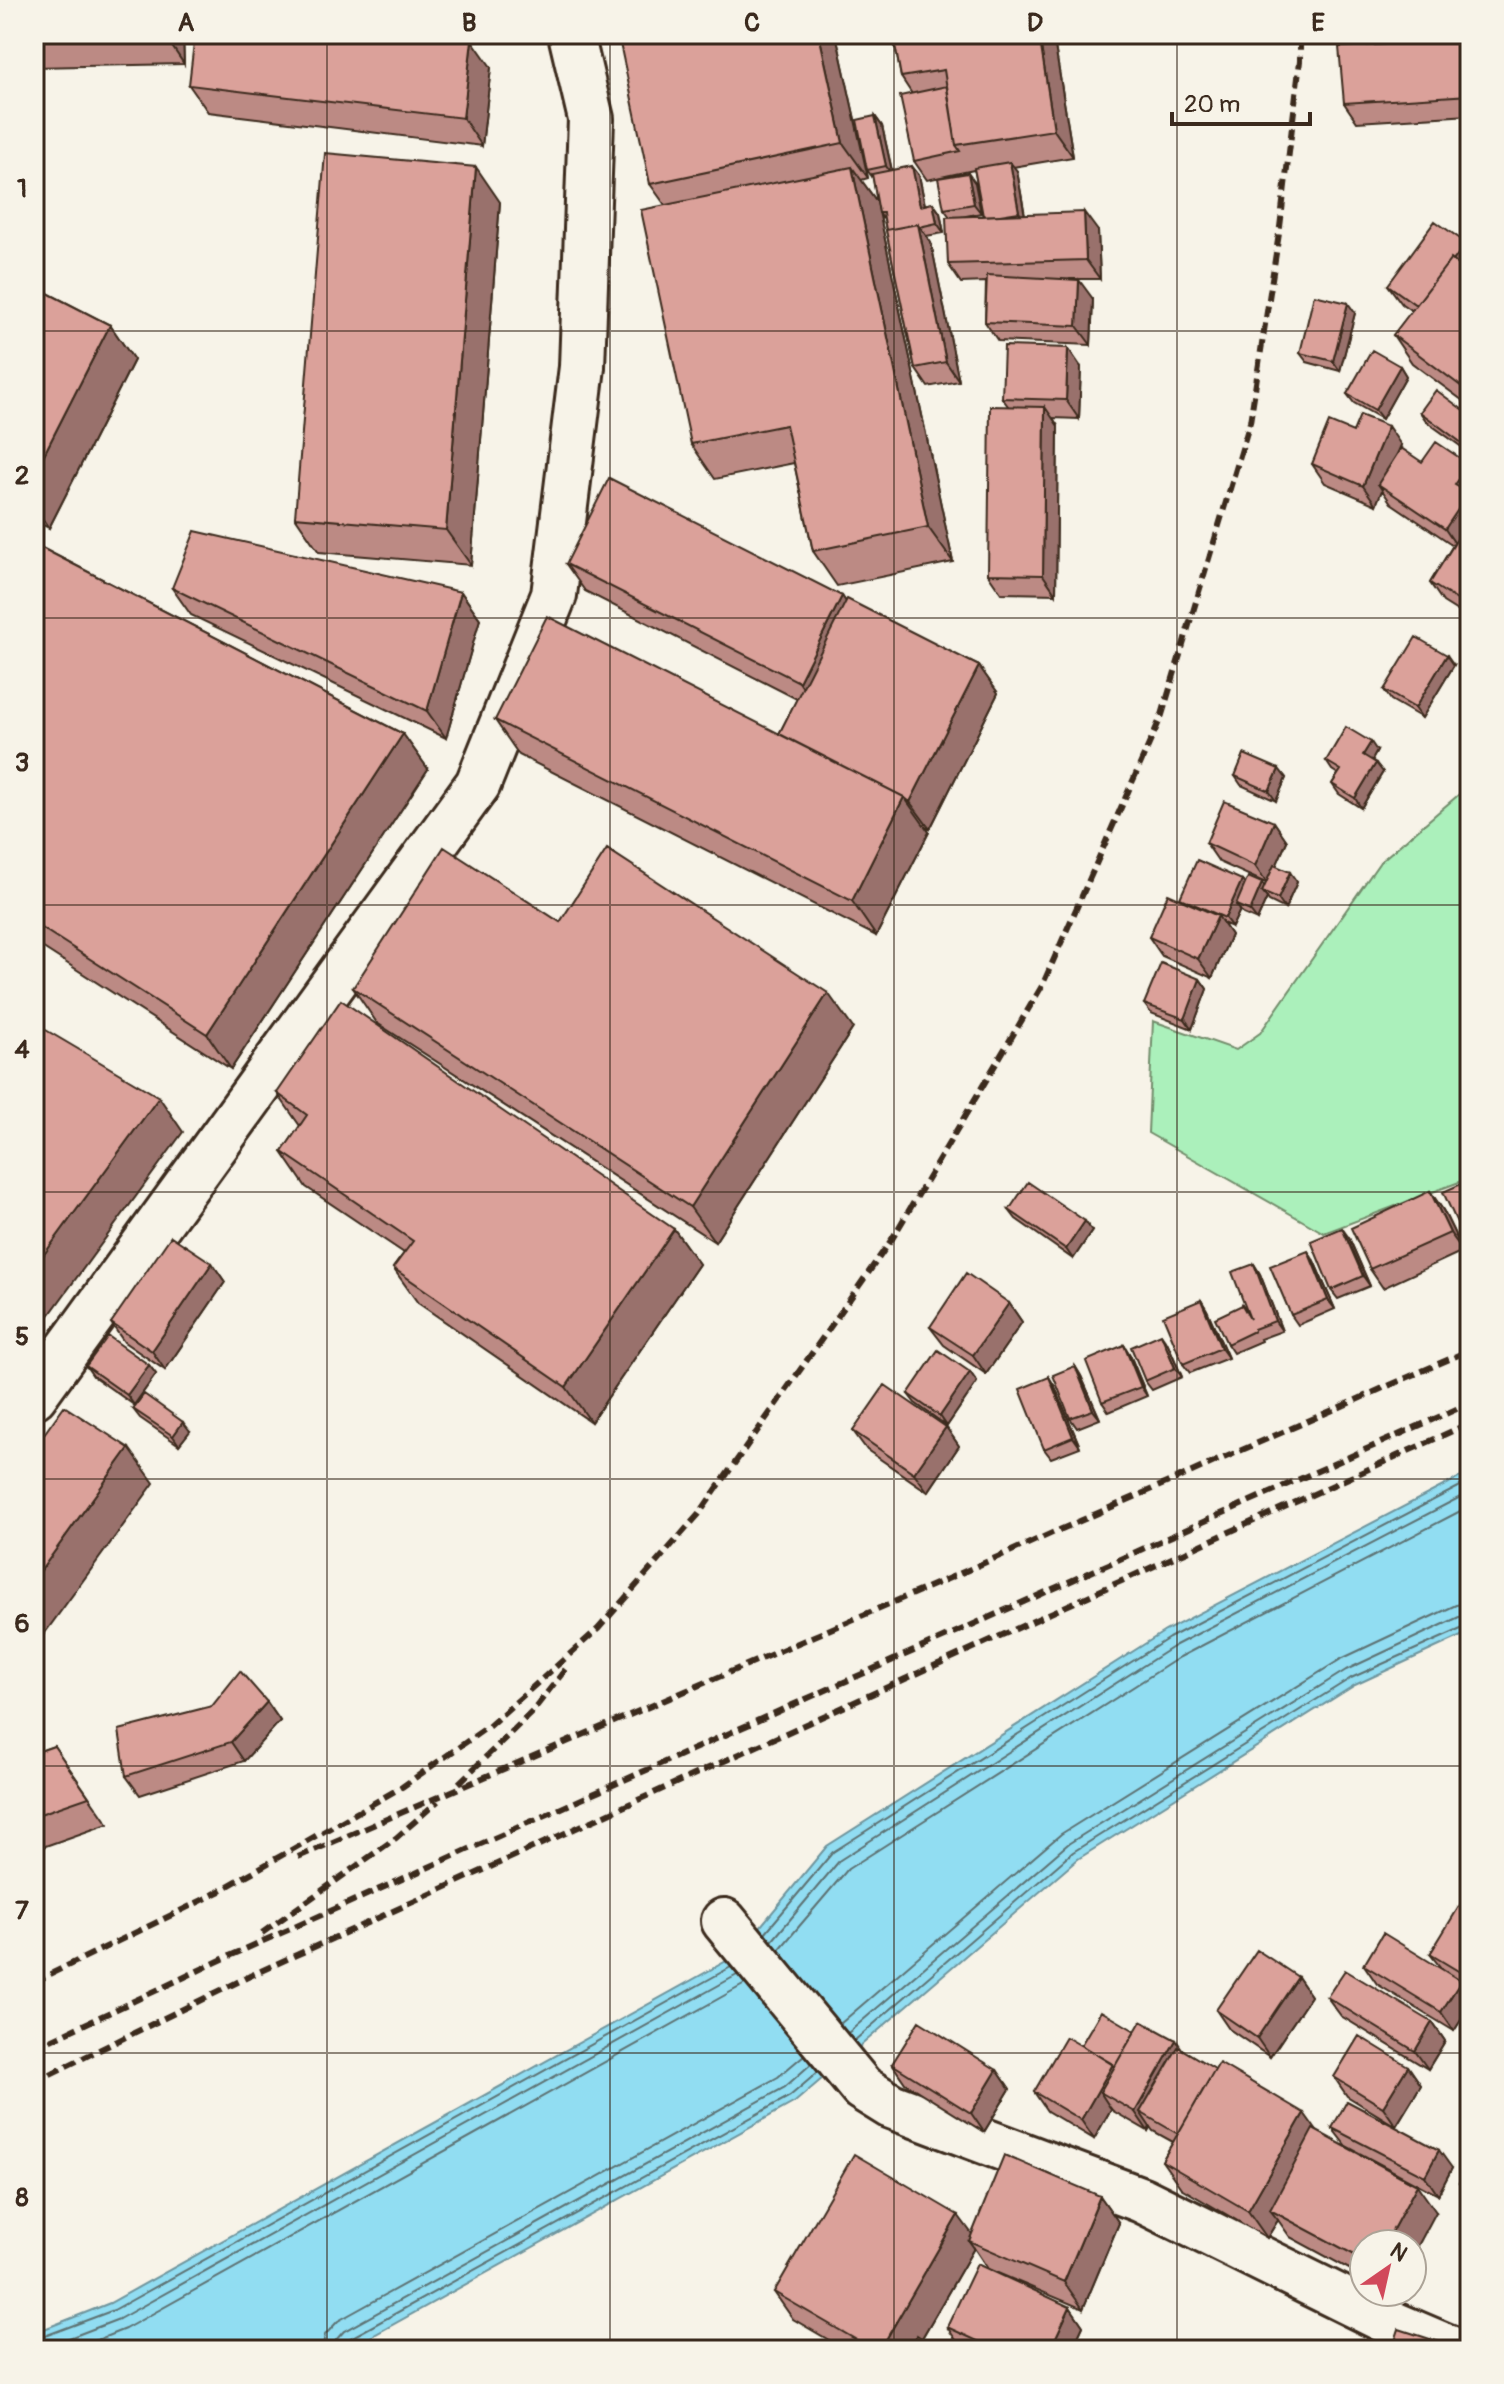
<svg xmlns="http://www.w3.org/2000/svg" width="1504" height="2384" font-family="Pangolin,sans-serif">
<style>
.green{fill:#abf0bb;stroke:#738d6c;stroke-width:2}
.water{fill:#91ddf2;stroke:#6f959d;stroke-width:2}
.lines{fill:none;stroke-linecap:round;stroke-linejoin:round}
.shore{stroke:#5d7273;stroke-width:2}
.minor-casing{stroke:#3b2a1e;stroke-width:50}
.minor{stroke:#f7f3e8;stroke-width:44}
.rail{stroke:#3b2a1e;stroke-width:6;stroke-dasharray:12 6;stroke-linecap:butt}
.wall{fill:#bc8a84;stroke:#3b2a1e;stroke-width:2}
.shaded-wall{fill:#99716c;stroke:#3b2a1e;stroke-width:2}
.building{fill:#dba19a;stroke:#3b2a1e;stroke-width:2}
.grid{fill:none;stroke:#3b2a1e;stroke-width:2;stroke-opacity:0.55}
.neatline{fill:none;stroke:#3b2a1e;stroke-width:3}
.grid-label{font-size:26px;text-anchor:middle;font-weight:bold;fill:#3b2a1e}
</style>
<rect width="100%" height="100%" fill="#f7f3e8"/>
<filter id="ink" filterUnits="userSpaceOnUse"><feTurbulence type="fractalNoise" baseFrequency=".0125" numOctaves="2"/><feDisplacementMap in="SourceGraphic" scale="16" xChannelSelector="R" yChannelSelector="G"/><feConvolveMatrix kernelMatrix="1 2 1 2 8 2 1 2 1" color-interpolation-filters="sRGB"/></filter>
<g filter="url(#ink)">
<path class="green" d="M1470,785V1178L1324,1233L1148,1133L1153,1021L1236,1050L1260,1033L1380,862Z"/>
<path class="water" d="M1470,1472V1632L1355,1685L1078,1859L795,2102L347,2350H34V2333L110,2303L737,1955L827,1846L1165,1631Z"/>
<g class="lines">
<path class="shore" d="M765,1933L833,1852L1169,1638L1470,1481
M772,1941L840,1860L1174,1646L1470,1492
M779,1950L848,1869L1180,1657L1470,1506
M840,2024L1061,1834L1341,1659L1456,1605L1470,1603
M848,2033L1068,1844L1346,1670L1459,1617L1470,1615
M854,2041L1073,1852L1351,1678L1470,1625
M34,2340L114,2310L731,1967
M34,2350L43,2348L119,2319L737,1975
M72,2350L125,2329L745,1984
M322,2350L325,2335L338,2321L778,2077L804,2055
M334,2350L336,2340L344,2331L785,2087L811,2064
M345,2350L349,2339L790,2096L818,2072"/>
<defs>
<path id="minor" d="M34,1396L478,784L554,595L582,367L591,119L571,34
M724,1921L862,2088L891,2106L1142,2200L1393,2324L1454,2350"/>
</defs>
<use href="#minor" class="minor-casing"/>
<use href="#minor" class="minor"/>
<path class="rail" d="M459,1783L532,1712L568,1666
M298,1857L952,1577L1470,1350
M212,1895L402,1787L489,1726L598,1629L699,1514L892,1239L1042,986L1162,715L1250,422L1280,227L1300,61V34
M262,1933L396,1838L438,1801
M34,1982L221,1891
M34,2048L225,1958L1470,1403
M34,2082L252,1975L1470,1423"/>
</g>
<path class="wall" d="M34,34H183L184,64L34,67Z
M836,34L868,178L861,180L877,202L953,562L837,586L813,551L794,463L715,479L691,444L665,205L650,184Z
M893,34H1053L1073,157L1013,167L1017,171L1025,215L1098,231L1100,279H1071L1093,299L1091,345L998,341L985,322L986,282L961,283L948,264L950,217L944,209L975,183L981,213L961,217L983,216L975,173L974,170L927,180L914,161L912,94L901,77Z
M1349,34H1470V115L1357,122L1344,103L1358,46Z
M491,67L482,146L208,112L189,85Z
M875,116L882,126L892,170L919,175L925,205L933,203L940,213L944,233L926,236L931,243L959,381L928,387L915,368L884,220L879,213L873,178L867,170Z
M500,202L471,565L319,552L295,517Z
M1466,243L1470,249V406L1412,363L1393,335L1412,311L1402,304L1388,285Z
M34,286L110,325L134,360L49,528L34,521Z
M1355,313L1340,371L1307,362L1300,353Z
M1400,366L1406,376L1382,419L1354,403L1347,394Z
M1081,367L1079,419L1053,418L1058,426L1056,594L1001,593L988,574L1008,406L1002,398Z
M1420,412L1470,415V453L1427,422Z
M1353,432L1401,445L1397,456L1422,462L1470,532V619L1443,602L1430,583L1453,545L1391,503L1382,490L1376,505L1325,483L1312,464Z
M34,544L403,734L428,769L231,1069L34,942Z
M566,564L842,596L846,602L979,666L998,693L930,829L925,827L929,832L876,936L519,755L495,720L779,734L797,699L585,591Z
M172,588L461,592L480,619L446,738L191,615Z
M1470,657V682L1461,671Z
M1454,665L1422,718L1391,700L1384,690Z
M1377,751L1372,760L1383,772L1361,808L1339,794L1332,784L1338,774L1332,770L1326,761Z
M1279,769L1286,778L1276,801L1241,785L1235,776Z
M1274,822L1287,841L1276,866L1297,882L1285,909L1269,901L1267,898L1257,920L1243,914L1240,910L1232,927L1223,923L1231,935L1212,978L1162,956L1149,937L1182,900L1180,898L1265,886L1266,883L1219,862L1206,843Z
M1200,979L1207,989L1192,1029L1151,1013L1144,1004Z
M353,988L853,1028L715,1242L377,1023Z
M277,1093L674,1229L699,1264L591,1422L418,1303L393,1268L404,1253L306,1187L282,1152L300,1126Z
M1470,1180V1232L1465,1234L1458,1225Z
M1430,1191L1443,1210L1463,1251L1383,1288L1370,1269Z
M1009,1210L1092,1231L1073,1259L1016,1219Z
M1349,1238L1370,1286L1338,1299L1331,1290Z
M1314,1261L1335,1309L1298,1325L1291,1315Z
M212,1263L225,1282L165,1370L124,1342L111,1323Z
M1254,1264L1260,1274L1282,1331L1260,1339L1261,1341L1233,1353L1227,1344L1242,1305L1248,1314Z
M1201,1300L1207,1310L1228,1358L1190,1373L1183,1364Z
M1009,1303L1022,1322L986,1374L944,1345L930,1327Z
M1168,1344L1182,1377L1152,1390L1145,1381Z
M1124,1345L1130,1355L1147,1396L1109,1412L1102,1402Z
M149,1365L156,1374L134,1405L93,1376L86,1366Z
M1075,1366L1081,1376L1100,1419L1077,1428L1070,1418Z
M970,1372L977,1382L947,1426L915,1403L908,1394Z
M1049,1377L1055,1387L1080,1447L1051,1458L1044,1449Z
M133,1409L190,1431L179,1445L140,1418Z
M946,1427L959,1446L928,1492L867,1450L853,1431Z
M267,1702L280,1721L244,1761L140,1795L126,1776Z
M54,1746L108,1824L34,1850V1753Z
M1470,1904V1989L1464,1985L1470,1994V2006L1454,2031L1377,1984L1364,1965L1441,1968L1430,1954Z
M1298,1977L1311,1996L1270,2057L1229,2029L1216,2010Z
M1327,1997L1432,2022L1445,2041L1428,2069L1341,2016Z
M1135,2031L1183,2050L1317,2132L1436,2212L1364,2244V2277L1290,2237L1278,2220L1267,2238L1181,2188L1162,2161L1173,2142L1153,2131L1150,2127L1148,2131L1113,2111L1111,2109L1094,2139L1047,2111L1034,2092L1081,2046Z
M892,2064L997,2070L1010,2089L984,2132L905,2083Z
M1408,2066L1421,2085L1396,2126L1347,2096L1334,2077Z
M1332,2128L1452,2168L1438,2195L1346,2146Z
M1470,2164V2198L1459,2183Z
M1100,2196L1119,2223L1083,2309L988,2269L974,2248L922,2338L939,2350H846L793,2319L774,2292Z
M1070,2307L1083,2326L1072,2350H970L960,2346L947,2327Z"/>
<path class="shaded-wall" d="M164,34H183L184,64L165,36Z
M819,34H836L868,178L843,143Z
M1039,34H1053L1073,157L1054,130Z
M472,40L491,67L482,146L463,118Z
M875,116L882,126L893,176L886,166Z
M1010,162L1017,171L1026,222L1019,212Z
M912,166L919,175L927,216L920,206Z
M476,167L500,202L471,565L446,530Z
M852,167L877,202L953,562L928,527Z
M968,173L975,183L981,213L974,204Z
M933,203L940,213L944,233L937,223Z
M1084,212L1098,231L1100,279L1086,260Z
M918,224L931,243L959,381L946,362Z
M1466,243L1470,249V275L1419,308Z
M1079,280L1093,299L1091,345L1077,326Z
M1348,303L1355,313L1340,371L1333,361Z
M110,325L134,360L49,528L34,507V474Z
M1068,348L1081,367L1079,419L1066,400Z
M1400,366L1406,376L1382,419L1375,410Z
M1045,407L1058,426L1056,594L1043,575Z
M1388,426L1401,445L1383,488L1378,484L1382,490L1376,505L1363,486Z
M1469,464L1470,530L1458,548L1445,529L1455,485Z
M461,592L480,619L446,738L427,711Z
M842,596L861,624L818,710L799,682Z
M1447,655L1454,665L1422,718L1415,708Z
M979,666L998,693L930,829L910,802Z
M403,734L428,769L231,1069L207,1034Z
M1371,742L1377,751L1370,764L1363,755Z
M1376,763L1383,772L1361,808L1355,798Z
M1279,769L1286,778L1276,801L1269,791Z
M904,797L929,832L876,936L852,901Z
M1274,822L1287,841L1268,885L1255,866Z
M1290,872L1297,882L1285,909L1278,899Z
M1242,880L1248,890L1236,905L1240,910L1232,927L1225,918Z
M1262,883L1269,893L1262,892L1267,898L1257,920L1250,911Z
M1218,916L1231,935L1212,978L1198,959Z
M1200,979L1207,989L1192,1029L1185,1019Z
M828,993L853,1028L715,1242L690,1207Z
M159,1097L183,1132L34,1336V1268Z
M1430,1191L1443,1210L1463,1251L1450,1233Z
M1085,1221L1092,1231L1073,1259L1066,1249Z
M1342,1228L1349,1238L1370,1286L1363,1276Z
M674,1229L699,1264L591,1422L566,1387Z
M1308,1251L1314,1261L1335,1309L1328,1300Z
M212,1263L225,1282L165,1370L152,1351Z
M1254,1264L1260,1274L1282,1331L1275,1321Z
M1201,1300L1207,1310L1228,1358L1221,1348Z
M1009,1303L1022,1322L986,1374L973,1355Z
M1161,1334L1168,1344L1182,1377L1175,1368Z
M1124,1345L1130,1355L1147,1396L1141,1387Z
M149,1365L156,1374L134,1405L127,1395Z
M1075,1366L1081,1376L1100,1419L1093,1410Z
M970,1372L977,1382L947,1426L940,1416Z
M1049,1377L1055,1387L1080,1447L1073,1437Z
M183,1422L190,1431L179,1445L173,1436Z
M946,1427L959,1446L928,1492L914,1473Z
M129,1448L154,1483L34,1648V1580Z
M267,1702L280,1721L244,1761L231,1742Z
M1298,1977L1311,1996L1270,2057L1257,2038Z
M1461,1981L1470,1994V2006L1454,2031L1441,2012Z
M1432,2022L1445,2041L1428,2069L1415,2051Z
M1176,2040L1189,2059L1140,2112L1150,2127L1148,2131L1135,2112Z
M1113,2064L1126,2083L1100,2092L1111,2109L1094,2139L1081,2120Z
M1408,2066L1421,2085L1396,2126L1383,2107Z
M997,2070L1010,2089L984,2132L971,2113Z
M1304,2113L1324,2141L1270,2210L1278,2220L1267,2238L1248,2211Z
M1439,2150L1452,2168L1438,2195L1425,2176Z
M1417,2185L1436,2212L1412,2257V2244H1385Z
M1100,2196L1119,2223L1083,2309L1064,2282Z
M958,2215L978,2242L969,2241L974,2248L915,2350H880Z
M1070,2307L1083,2326L1072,2350H1050Z"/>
<path class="building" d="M34,34H164L165,36L34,39Z
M195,34H425L472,40L463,118L189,85Z
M618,34H819L843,143L650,184Z
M893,34H1039L1054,130L956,145L944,70L901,77Z
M1470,39V95L1344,103L1339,47Z
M947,86L956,145L960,151L914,161L900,96Z
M875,116L886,166L867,170L857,120Z
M325,153L476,167L446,530L295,517Z
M1010,162L1019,212L1000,215L983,216L974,168Z
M912,166L920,206L933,203L937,223L919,227L918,224L886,230L883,213H879L872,174Z
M852,167L928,527L813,551L786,425L691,444L641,210Z
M968,173L974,204L944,209L938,178Z
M1084,212L1086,260L948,264L946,217Z
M1435,221L1466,243L1453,261L1451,259L1416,305L1388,285Z
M918,224L946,362L915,368L886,230Z
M1451,259L1470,274V393L1393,335Z
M987,275L1079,280L1077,326L985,322Z
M34,286L110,325L34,474Z
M1314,295L1348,303L1333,361L1300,353Z
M1004,346L1068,348L1066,400L1002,398Z
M1372,350L1400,366L1375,410L1347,394Z
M1436,390L1470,415V449L1420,412Z
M990,406L1045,407L1043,575L988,574Z
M1360,415L1388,426L1363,486L1312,464L1329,422L1353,432Z
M1436,442L1469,464L1455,485L1469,493L1445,529L1378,484L1401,448L1422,462Z
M609,478L842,596L799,682L566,564Z
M1464,528L1470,532V608L1430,583Z
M195,531L461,592L427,711L172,588Z
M34,544L403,734L207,1034L34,923Z
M847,599L979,666L910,802L904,797L779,734Z
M547,616L904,797L852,901L495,720Z
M1416,637L1447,655L1415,708L1384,690Z
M1470,657V676L1461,671Z
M1346,727L1371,742L1363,755L1376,763L1355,798L1332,784L1341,770L1326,761Z
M1244,754L1279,769L1269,791L1235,776Z
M1224,801L1274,822L1255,866L1206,843Z
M444,847L560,922L607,849L828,993L690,1207L353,988Z
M1197,860L1242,880L1225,918L1180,898Z
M1274,865L1290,872L1278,899L1262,892Z
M1248,877L1262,883L1250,911L1236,905Z
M1168,894L1218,916L1198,959L1149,937Z
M1161,963L1200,979L1185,1019L1144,1004Z
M341,1000L674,1229L566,1387L393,1268L413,1241L282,1152L307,1115L277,1093Z
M34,1023L159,1097L34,1268Z
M1470,1180V1219L1458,1225L1443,1192Z
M1028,1182L1085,1221L1066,1249L1009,1210Z
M1430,1191L1450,1233L1370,1269L1351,1228Z
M1342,1228L1363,1276L1331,1290L1311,1241Z
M171,1236L212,1263L152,1351L111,1323Z
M1308,1251L1328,1300L1291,1315L1270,1266Z
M1254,1264L1275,1321L1254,1329V1331L1227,1344L1215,1318L1242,1305L1250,1319L1232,1272Z
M966,1273L1009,1303L973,1355L930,1327Z
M1201,1300L1221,1348L1183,1364L1163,1316Z
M1161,1334L1175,1368L1145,1381L1131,1347Z
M108,1336L149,1365L127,1395L86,1366Z
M1124,1345L1141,1387L1102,1402L1086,1361Z
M938,1350L970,1372L940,1416L908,1394Z
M1075,1366L1093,1410L1070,1418L1053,1375Z
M1049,1377L1073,1437L1044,1449L1020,1389Z
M885,1385L946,1427L914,1473L853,1431Z
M144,1394L183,1422L173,1436L133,1409Z
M64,1406L129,1448L34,1580V1448Z
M240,1671L267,1702L231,1742L126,1776L119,1730L212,1706Z
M54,1746L89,1797L34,1816V1753Z
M1463,1900L1470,1904V1978L1430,1954Z
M1383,1933L1461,1981L1441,2012L1364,1965Z
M1257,1950L1298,1977L1257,2038L1216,2010Z
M1345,1970L1432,2022L1415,2051L1327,1997Z
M1101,2011L1135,2031L1115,2066L1081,2045Z
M919,2021L997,2070L971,2113L892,2064Z
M1141,2021L1176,2040L1135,2112L1100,2092Z
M1359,2036L1408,2066L1383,2107L1334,2077Z
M1066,2037L1113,2064L1081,2120L1034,2092Z
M1178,2047L1215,2069L1178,2134L1140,2112Z
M1219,2063L1304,2113L1248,2211L1162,2161Z
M1347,2101L1439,2150L1425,2176L1332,2128Z
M1313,2129L1417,2185L1385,2244H1364V2260L1270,2210Z
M854,2154L958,2215L880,2350H874L774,2292Z
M1004,2155L1100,2196L1064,2282L969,2241Z
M1470,2164V2189L1459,2183Z
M977,2264L1070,2307L1050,2350H997L947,2327Z
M1399,2329L1464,2350H1392Z
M917,2335L939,2350H907Z"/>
</g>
<path class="grid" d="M327,34V2350M610,34V2350M894,34V2350M1177,34V2350M34,331H1470M34,618H1470M34,905H1470M34,1192H1470M34,1479H1470M34,1766H1470M34,2053H1470"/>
<rect width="1504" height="2384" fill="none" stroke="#f7f3e8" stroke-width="88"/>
<g transform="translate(1388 2268) rotate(34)"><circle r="38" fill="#f7f3e8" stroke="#aca397" stroke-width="2"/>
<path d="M0-6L14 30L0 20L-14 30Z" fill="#d1495b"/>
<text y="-12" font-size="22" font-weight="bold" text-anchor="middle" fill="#3b2a1e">N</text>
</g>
<path d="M1172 112v12h138v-12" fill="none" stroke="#3b2a1e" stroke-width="4"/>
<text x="1184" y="112" font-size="24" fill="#3b2a1e" stroke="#f7f3e8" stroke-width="6" paint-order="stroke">20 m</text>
<rect x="44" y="44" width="1416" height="2296" class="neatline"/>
<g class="grid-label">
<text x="186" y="31">A</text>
<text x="469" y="31">B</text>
<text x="752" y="31">C</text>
<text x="1035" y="31">D</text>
<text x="1318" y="31">E</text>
<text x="22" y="197">1</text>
<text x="22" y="484">2</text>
<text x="22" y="771">3</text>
<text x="22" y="1058">4</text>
<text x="22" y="1345">5</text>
<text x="22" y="1632">6</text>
<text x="22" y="1919">7</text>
<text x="22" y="2206">8</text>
</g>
</svg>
